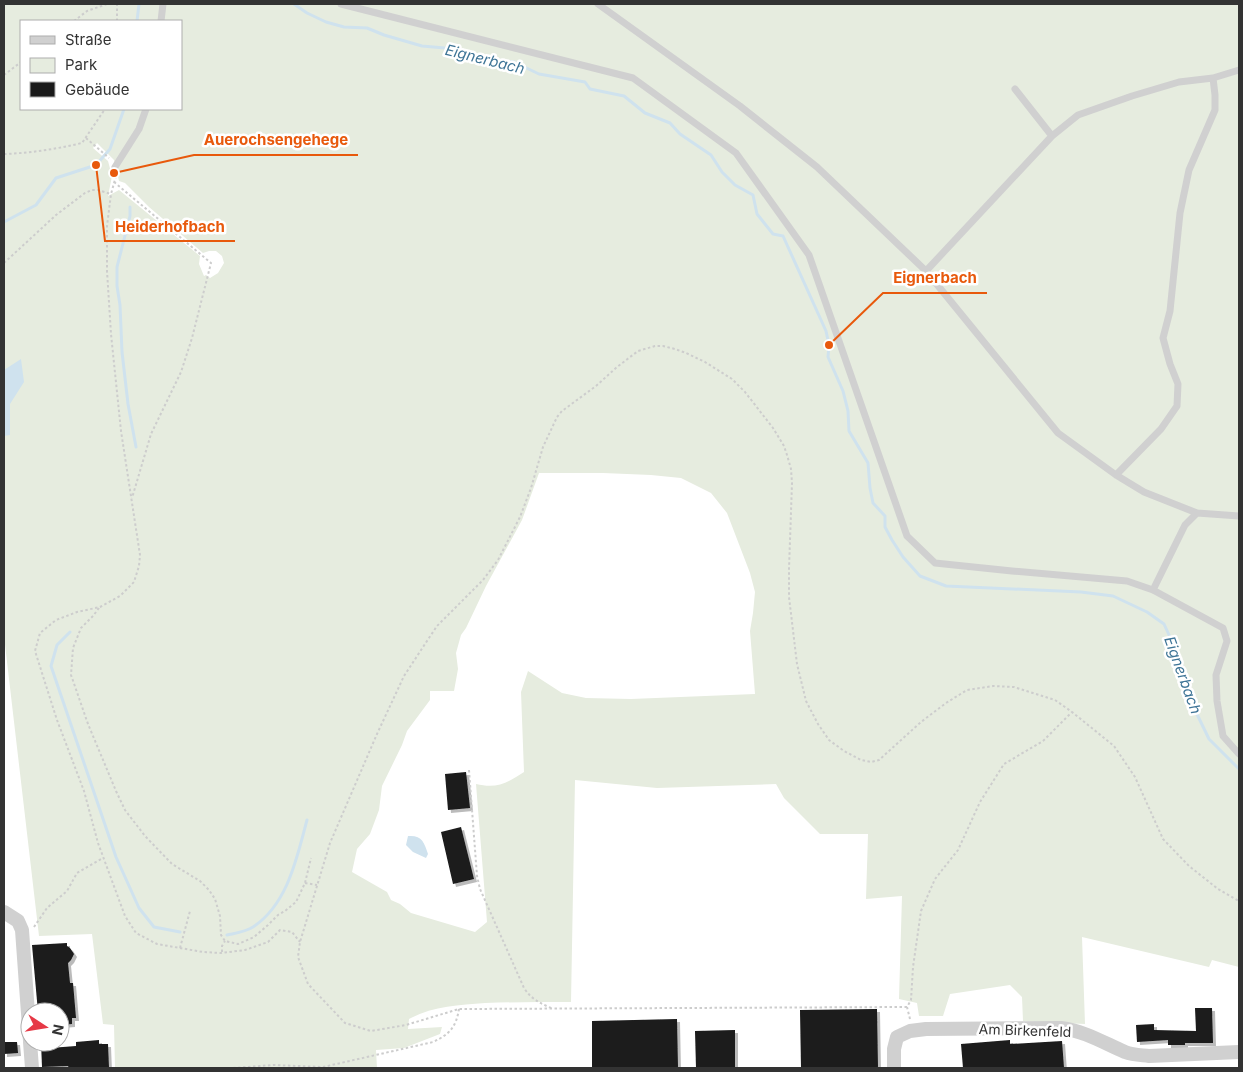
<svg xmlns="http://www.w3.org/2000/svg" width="1243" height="1072" font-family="Inter,sans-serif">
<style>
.green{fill:#e6ecdf;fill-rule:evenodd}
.water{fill:#cfe2ee}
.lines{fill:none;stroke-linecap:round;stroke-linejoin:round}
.stream{stroke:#cfe2ee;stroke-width:3}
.building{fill:#1a1a1a;filter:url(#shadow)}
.path{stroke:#cdcdcd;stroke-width:2;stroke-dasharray:2.5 2.5;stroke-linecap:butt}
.service{stroke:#d0d0d0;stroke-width:7}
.minor{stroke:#d0d0d0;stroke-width:14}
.labels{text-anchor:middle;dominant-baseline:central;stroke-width:5;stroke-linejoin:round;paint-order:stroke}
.street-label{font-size:14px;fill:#333;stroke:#fff}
.water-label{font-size:15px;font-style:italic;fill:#3f7597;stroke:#fff}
.leader{fill:none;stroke:#e8590c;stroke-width:2}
.callout-dot{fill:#e8590c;stroke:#fff;stroke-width:2}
.callout-label{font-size:15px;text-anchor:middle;font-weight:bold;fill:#e8590c;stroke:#fff;stroke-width:5;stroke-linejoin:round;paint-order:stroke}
</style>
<defs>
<filter id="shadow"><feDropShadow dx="3" dy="3" stdDeviation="0" flood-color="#0004"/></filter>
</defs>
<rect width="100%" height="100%" fill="#fff"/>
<path class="green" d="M4,4H1239V967L1212,960L1209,967L1082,937L1085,1024L1023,1021L1022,997L1010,985L950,994L943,1016H919L917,1003L899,999L902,896L866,899L868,834H820L784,798L776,784L657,788L575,780L571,1002C542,1002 514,1002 485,1003C459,1005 433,1006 409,1019L408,1029L442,1027L440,1034L404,1048L376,1050L377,1068H115L114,1025L103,1024L92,934L39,936L4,636ZM21,21H181V109H21ZM97,143L114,160L119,181L125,183L149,207L203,253L209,251H216L222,256L224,263L218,273L210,278L206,275L204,276L199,264L200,256L119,190L108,196L112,176L108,161L93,148ZM539,473H603L651,475L681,478L711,493L727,513L750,573L755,592L753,613L750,631L755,694L631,699L586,698L562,693L528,671L521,692L524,772C507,783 497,789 476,784L487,922L475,932L411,913L400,904L391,900L387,892L352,872L357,849L370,834L379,810L382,786L402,745L407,731L430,700V691H454L458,669L456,653L461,635L466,628L486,586L522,520Z"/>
<path class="water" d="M21,359L24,382L10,404V435L4,436V370Z
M408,836C422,835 424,842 428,854L426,858L413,852L406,845Z"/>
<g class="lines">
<path class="stream" d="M294,4L307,13L326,22L344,27L367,28L384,35L422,46L456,49L468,56L475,59L514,62L539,74L585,82L590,89L624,96L645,113L670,123L680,134L711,155L722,172L735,185L753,195L757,214L773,234L783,236L826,331L829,345L828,357L843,391L848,411L849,431L868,463L870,488L873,503L885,516V527L892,540L903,557L920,576L946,586L1081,592L1113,596L1147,612L1164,624L1180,659L1193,706L1209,739L1239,769
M137,21L139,4
M130,207V216L117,267V286L120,305L122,352L128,404L136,447
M4,222L36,205L56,178L96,165L110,149L124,109
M70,632L57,645L51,666L116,857L139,908L154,927L180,932
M227,935C236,933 245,932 253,927C288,904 297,857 307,820"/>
</g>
<path class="building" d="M466,772L470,808L448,810L445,774Z
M461,827L474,879L453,884L441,832Z
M67,943V946L70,948L74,954L71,960L68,963L70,983H73L76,1018H72V1024L60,1025V1012H38L32,945Z
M1195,1008H1212L1213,1043H1185V1045H1168V1040L1137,1042L1136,1025L1154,1024V1030L1196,1031Z
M877,1009L878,1068H801L800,1010Z
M677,1019L678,1068H592V1021Z
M735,1030V1068H696L695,1031Z
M99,1040V1044H108L109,1068H69L68,1066L42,1067L41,1042H50V1048L76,1046V1042Z
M1010,1040V1044L1062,1041L1064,1068H963L961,1044Z
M4,1042H17L18,1053L4,1054Z"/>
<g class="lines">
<path class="path" d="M74,21L87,11L107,4
M117,21V4
M4,75L21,62
M86,138L109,158
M4,154C31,153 56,149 82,143L105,109
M116,176L111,194L107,226V271L111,334L121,431L140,555L139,566L134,582L120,596L100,607L77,612L56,620L40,633L35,651L57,720L84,791L98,843L125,916L136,933L157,944L203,952L221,953L245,950L268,942L280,930L292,932L300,942
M114,182L211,263L192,338L181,372L151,434L132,498
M4,263L56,215L85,193L92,190H98L111,194
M99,608L93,616L81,628L73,648L71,675L88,724L116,791L125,810L145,836L172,864L200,881L209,890L215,899L220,916L221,935L225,941L238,944L254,937L268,925L278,915L285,911L296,902L305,883L311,858
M469,770L477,876L480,889L524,988C531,999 540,1003 551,1008
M305,883L317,885
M34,927L47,908L67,891L77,873L103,858
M180,948L190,911
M222,952V946L225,941
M907,1007L459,1009L406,1025L371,1031L345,1023L308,984L298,957L300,942L330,843L377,734L404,676L425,644L437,626L483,580L498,560L520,517L531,488L543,447L557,417L562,411L596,386L617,367L638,351L655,346H663L675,349L686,353L705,362L732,379L745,392L773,428L784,446L787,455L791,469L792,483L789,569V597L797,664L806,701L818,724L829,740L844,751L861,760L871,762L879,760L921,722L946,703L967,690L993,686L1014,687L1055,700L1072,712L1114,746L1135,777L1163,839L1189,866L1218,889L1239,901
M910,1019L907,1007L911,1000L913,967L921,911L935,879L958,850L980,802L1004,764L1043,741L1072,712
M233,1068L273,1065L323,1067L433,1042C450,1034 456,1027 459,1009"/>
<path class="service" d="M341,4L633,78L736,153L809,255L907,536L935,563L1012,571L1127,581L1153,590L1223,628L1227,641L1216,675L1217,701L1223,736L1239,754
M598,4L740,106L817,167L926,271L1058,433L1116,475L1144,492L1197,513L1239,516
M161,21L163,4
M1015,89L1052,136
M115,167L139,129L146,109
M926,271L1052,136L1078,115L1132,96L1179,82L1213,78L1239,70
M1116,475L1161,429L1177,406L1178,384L1170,364L1163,338L1170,311L1180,213L1189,170L1215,110V95L1213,78
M1153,590L1185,525L1197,513"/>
<path class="minor" d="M4,912L18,921L22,930L30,1041
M30,1042L32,1068
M894,1068V1049L897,1037L910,1031L926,1029L1061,1028C1085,1031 1104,1043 1125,1052C1133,1055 1141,1055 1149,1056L1239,1052"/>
</g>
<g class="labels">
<g class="street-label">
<text transform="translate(1025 1030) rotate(2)">Am Birkenfeld</text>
</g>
<g class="water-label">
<text transform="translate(485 59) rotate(14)">Eignerbach</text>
<text transform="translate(1183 675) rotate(70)">Eignerbach</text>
</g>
</g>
<path class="leader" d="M114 173L194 155H358M96 165L105 241H235M829 345L883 293H987"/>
<g class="callout-dot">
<circle cx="114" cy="173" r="5"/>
<circle cx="96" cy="165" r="5"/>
<circle cx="829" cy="345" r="5"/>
</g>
<g class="callout-label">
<text x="276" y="145">Auerochsengehege</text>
<text x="170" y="232">Heiderhofbach</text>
<text x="935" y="283">Eignerbach</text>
</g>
<rect width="1243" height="1072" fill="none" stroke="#333333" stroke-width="10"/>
<rect x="20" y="20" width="162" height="90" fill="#ffffff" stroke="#adadad"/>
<rect x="30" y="36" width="25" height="8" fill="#d0d0d0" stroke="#adadad"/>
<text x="65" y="45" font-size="15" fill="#333333">Straße</text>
<rect x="30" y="58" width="25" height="15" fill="#e6ecdf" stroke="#adadad"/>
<text x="65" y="70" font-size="15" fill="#333333">Park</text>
<rect x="30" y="82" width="25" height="15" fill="#1a1a1a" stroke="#adadad"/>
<text x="65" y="95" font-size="15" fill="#333333">Gebäude</text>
<g transform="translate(45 1027) rotate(102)"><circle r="24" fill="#ffffff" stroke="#adadad"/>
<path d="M0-4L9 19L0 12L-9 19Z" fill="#e63946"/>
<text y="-8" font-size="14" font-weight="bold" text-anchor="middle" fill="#333333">N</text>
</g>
</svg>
